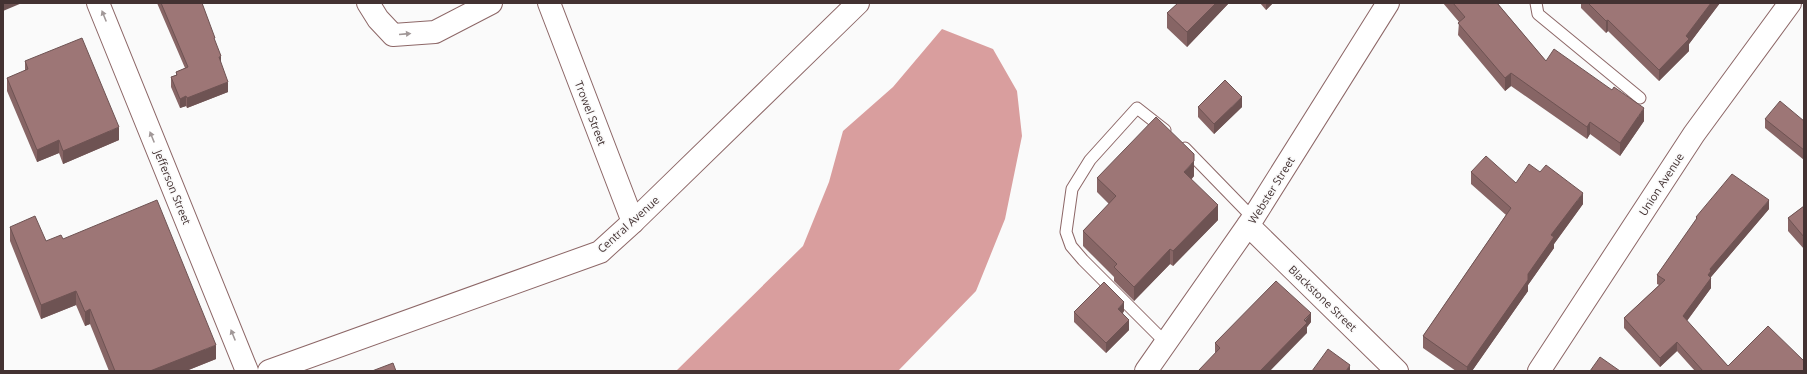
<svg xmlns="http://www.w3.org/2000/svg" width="1807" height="374" font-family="'Open Sans',sans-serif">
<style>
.water{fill:#d99e9e}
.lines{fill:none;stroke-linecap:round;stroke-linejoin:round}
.lane-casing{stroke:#8d6767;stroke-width:13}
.street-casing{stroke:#8d6767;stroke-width:24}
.secondary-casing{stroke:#8d6767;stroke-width:24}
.lane{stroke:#fff;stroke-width:11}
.street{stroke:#fff;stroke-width:22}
.secondary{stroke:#fff;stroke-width:22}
.wall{fill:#876565}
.shaded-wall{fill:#6e5353}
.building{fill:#9d7676;stroke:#6e5353}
.oneway{fill:#a19898}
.labels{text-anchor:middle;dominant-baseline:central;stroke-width:3;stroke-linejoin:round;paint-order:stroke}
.street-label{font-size:11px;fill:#433232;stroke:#fafafa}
</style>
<rect width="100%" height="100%" fill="#fafafa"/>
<path class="water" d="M942,29L993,49L1017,91L1022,136L1005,219L976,291L898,371H676L803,246L829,182L843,131L893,87Z"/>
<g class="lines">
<defs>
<path id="lane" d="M1536,3L1538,14L1640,98
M1165,130L1137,108L1090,160L1072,189L1066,232L1071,246L1083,260L1166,343
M1185,148L1253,218"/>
<path id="street" d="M98,3L247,371
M368,3L378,19L393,35L435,32L491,3
M549,3L633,222
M1248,225L1397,371
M1146,371L1253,218L1388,3
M1539,371L1694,134L1790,3"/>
<path id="secondary" d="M269,371L600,252L633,222L858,3"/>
</defs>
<use href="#lane" class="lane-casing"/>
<use href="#street" class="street-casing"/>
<use href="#secondary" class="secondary-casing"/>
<use href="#lane" class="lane"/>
<use href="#street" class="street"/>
<use href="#secondary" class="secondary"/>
</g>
<path class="wall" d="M157,3H202L215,42L228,92L187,108L186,106L180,108L171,87V77L176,75V72L185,68Z
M1178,3H1229L1187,47L1167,28V13Z
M1260,3H1273L1266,10Z
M1443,3H1500L1498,4L1546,61L1644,121L1620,156L1590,134L1587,139L1511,86L1505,91L1458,35L1459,22Z
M1581,3H1720L1689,44V51L1659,81L1608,31L1606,33L1581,8Z
M25,61L119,140L63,164L59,153L37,162L7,91V78L25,71Z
M1198,107H1242L1214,134L1198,117Z
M1765,119L1804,121V160L1765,128Z
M1471,172L1516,183L1583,204L1554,244V248L1528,285V291L1472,371H1456L1423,348V336L1506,215L1471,184Z
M1194,176L1191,180L1218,220L1173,266L1170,264L1134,301L1114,281V277L1083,246V231L1109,204L1097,192V178Z
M1804,206V249L1788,231V218Z
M1769,209L1711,277V288L1687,321L1728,366L1804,371H1695L1677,351L1660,367L1624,328V318L1659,285L1657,284V275L1696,220V217Z
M10,227L46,241L63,239L216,359L186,371H109L90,324L85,326L76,305L41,319L10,241Z
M1124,311L1123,313L1129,330L1106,353L1074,322V312Z
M1311,322L1307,327V333L1215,353V343Z"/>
<path class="shaded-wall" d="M3,3H22L3,11Z
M1216,3H1229L1187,47V32Z
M1266,3H1273L1266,10Z
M1711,3H1720L1689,44V51L1659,81V70L1686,36Z
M1608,20V31L1606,33V21Z
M221,56V66L219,57Z
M1511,73V86L1505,91V78Z
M228,82V92L187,108V98Z
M186,96V106L180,108V99Z
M1242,97V107L1214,134V124Z
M1644,108V121L1620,156V143Z
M1590,122V134L1587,139V127Z
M119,127V140L63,164V151Z
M59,140V153L37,162V150Z
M1194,161V176L1184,187V172Z
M1583,193V204L1554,244V248L1528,285V291L1472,371H1467V367L1528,274L1551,235Z
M1769,200V209L1711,277V288L1683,326V316L1708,275L1710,269Z
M1218,205V220L1173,266V251Z
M1170,249V264L1134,301V287Z
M76,291V305L41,319V305Z
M1124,302V311L1118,318V309Z
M90,309V324L85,326V312Z
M1311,313V322L1307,327V333L1270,371H1260Z
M1129,320V330L1106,353V343Z
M1677,342V351L1660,367V358Z
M216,345V359L186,371H150Z
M1350,365V371H1346Z"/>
<path class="building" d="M161,3H202L215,38H214L221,56L219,57L228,82L187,98L186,96L180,99L171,77L177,75L176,72L188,67Z
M1178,3H1216L1187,32L1167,13Z
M1453,3H1497L1546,61L1554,49L1612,90L1614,87L1644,108L1620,143L1590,122L1587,127L1511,73L1505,78L1458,23L1465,17Z
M1588,3H1711L1686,36L1689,39L1659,70L1608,20L1606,21Z
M82,38L119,127L63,151L59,140L37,150L7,78L28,69L25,61Z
M1225,80L1242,97L1214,124L1198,107Z
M1780,101L1804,121V150L1765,119Z
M1156,117L1194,154V161L1184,172L1218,205L1173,251L1170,249L1134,287L1114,267L1117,264L1083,231L1116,196L1097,178Z
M1486,156L1516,183L1529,164L1540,172L1546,165L1583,193L1551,235L1554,237L1528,274V280L1467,367L1423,336L1511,208L1471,172Z
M1732,174L1769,200L1710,269L1711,271L1708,275L1711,278L1683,316L1728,366L1768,326L1804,361V371H1703L1677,342L1660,358L1624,318L1665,280L1657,275L1697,218L1696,217Z
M157,200L216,345L150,371H115L90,309L85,312L76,291L41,305L10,227L35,216L46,241L61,235L63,239Z
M1804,206V237L1788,218Z
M1276,281L1311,313L1304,320L1307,323L1260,371H1198L1220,348L1215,343Z
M1104,282L1124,302L1118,309L1129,320L1106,343L1074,312Z
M1328,349L1350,365L1346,371H1312Z
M1600,357L1620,371H1590Z
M393,363L396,371H372Z"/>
<defs><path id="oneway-solid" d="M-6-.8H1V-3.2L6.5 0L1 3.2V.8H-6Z"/></defs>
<g class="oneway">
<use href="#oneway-solid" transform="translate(104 16) rotate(-112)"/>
<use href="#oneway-solid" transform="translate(405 34) rotate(-5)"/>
<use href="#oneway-solid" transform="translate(152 137) rotate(-112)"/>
<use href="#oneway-solid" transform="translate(233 335) rotate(-112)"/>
</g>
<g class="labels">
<g class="street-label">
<text transform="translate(591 113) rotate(69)">Trowel Street</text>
<text transform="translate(1661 184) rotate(-57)">Union Avenue</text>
<text transform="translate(173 187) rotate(68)">Jefferson Street</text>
<text transform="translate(1271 190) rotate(-58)">Webster Street</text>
<text transform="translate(628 224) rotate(-42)">Central Avenue</text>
<text transform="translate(1323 298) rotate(44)">Blackstone Street</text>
</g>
</g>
<rect width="1807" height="374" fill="none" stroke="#433232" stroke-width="8"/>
</svg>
